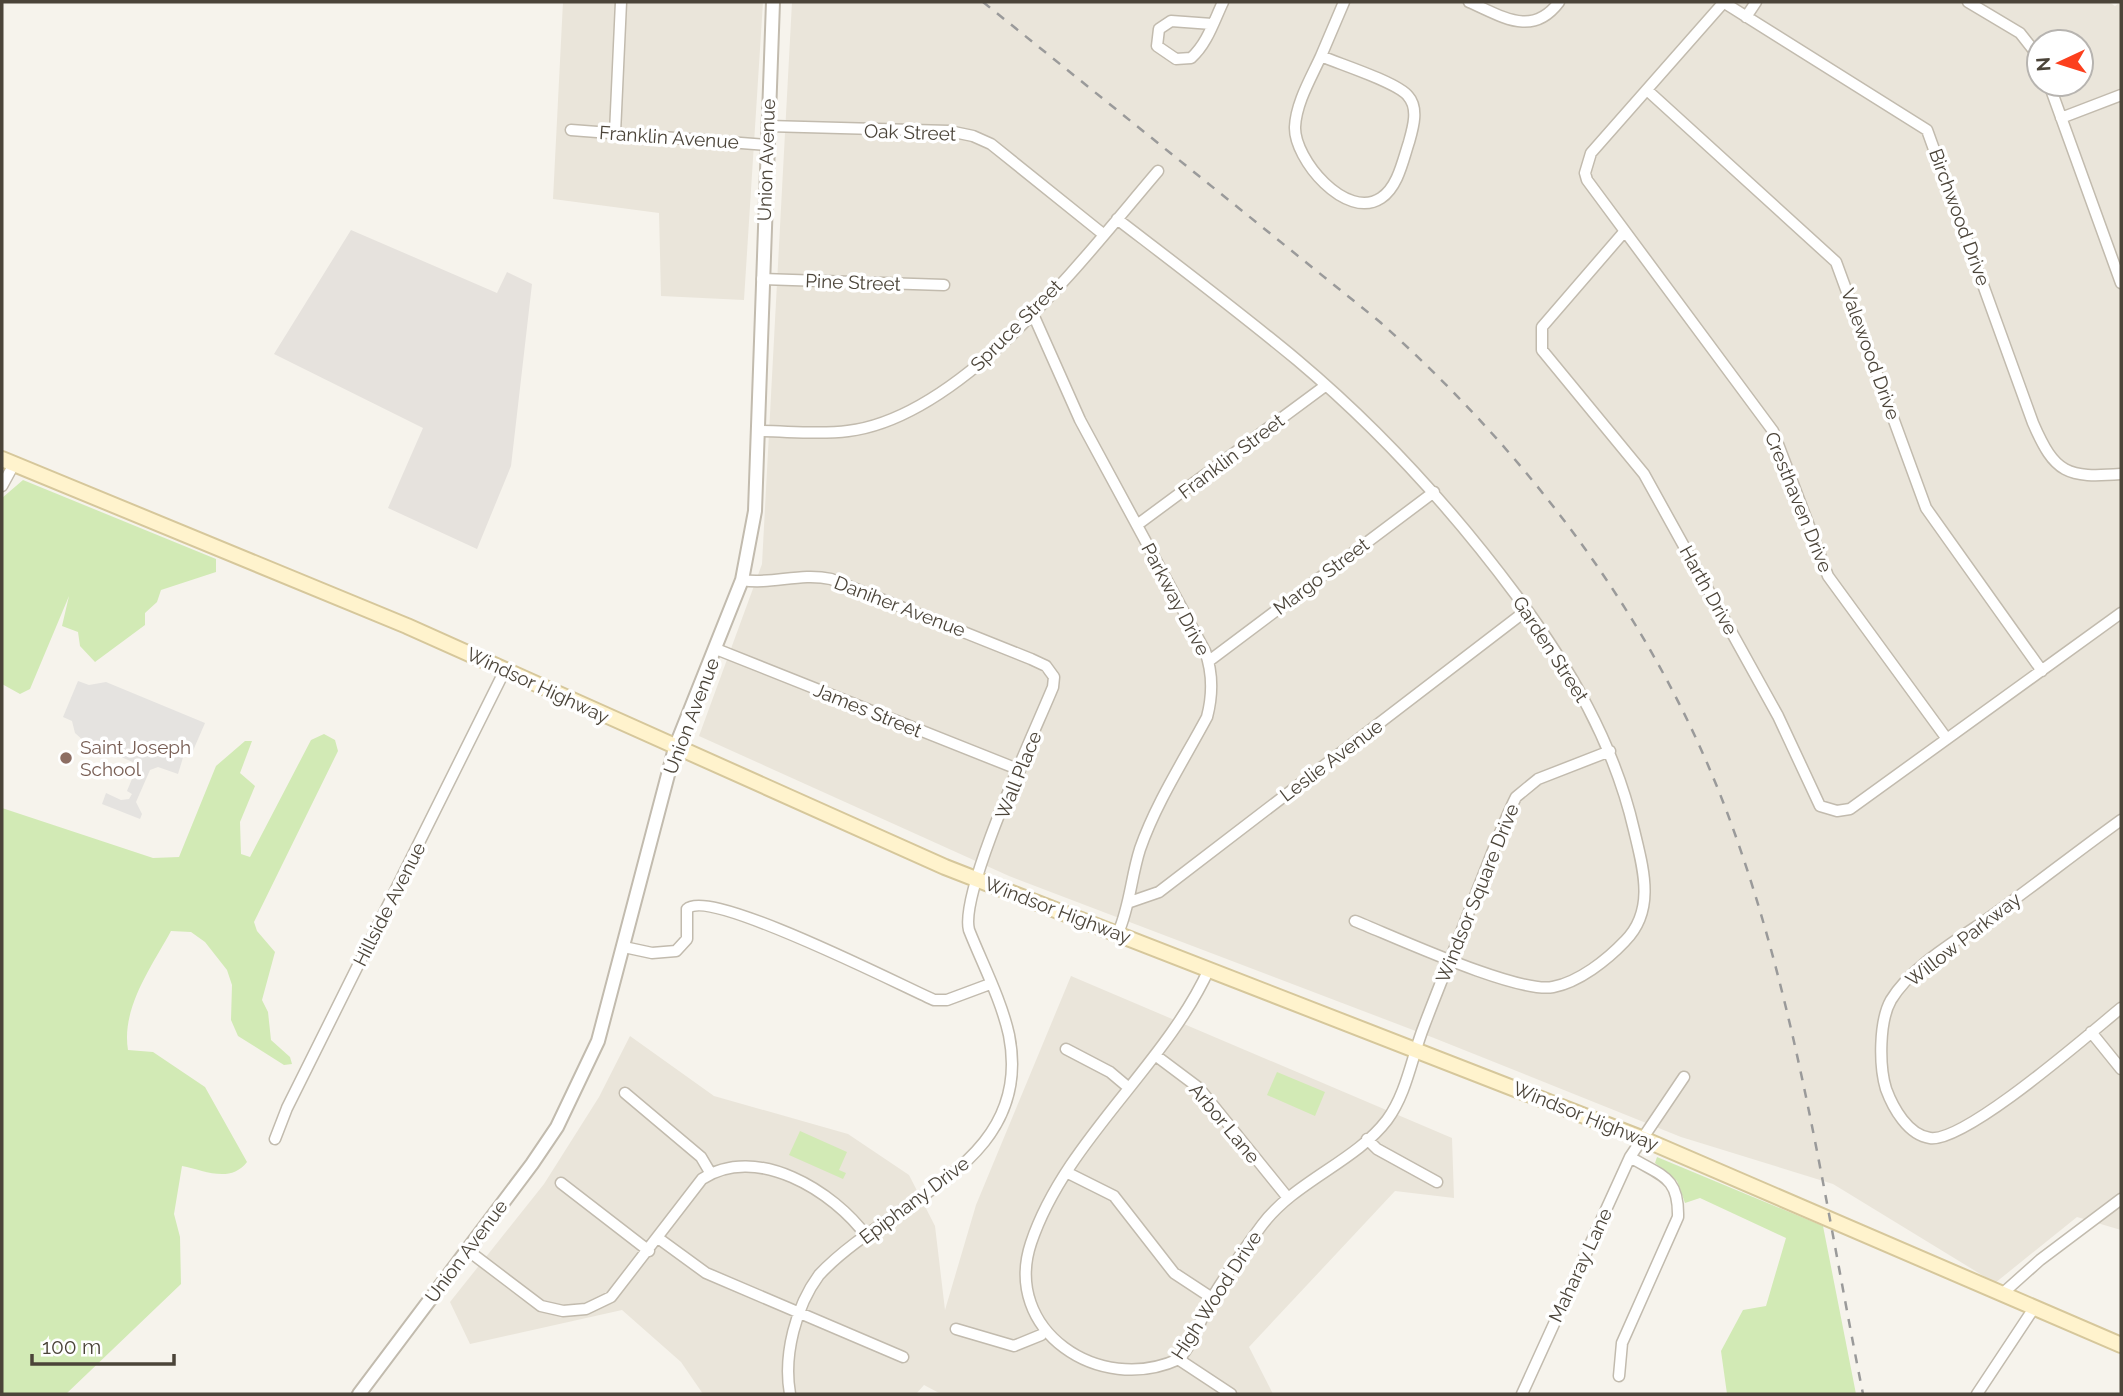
<svg xmlns="http://www.w3.org/2000/svg" width="2123" height="1396" font-family="Raleway,sans-serif">
<style>
.residential{fill:#eae5da;fill-rule:evenodd}
.industrial{fill:#e6e2dd}
.green{fill:#d2eab5}
.parking{fill:#e5e3e0}
.lines{fill:none;stroke-linecap:round;stroke-linejoin:round}
.minor-casing{stroke:#c2bbae;stroke-width:13}
.tertiary-casing{stroke:#c2bbae;stroke-width:16}
.secondary-casing{stroke:#d6c79b;stroke-width:18}
.minor{stroke:#fff;stroke-width:10}
.tertiary{stroke:#fff;stroke-width:12}
.secondary{stroke:#fff3cd;stroke-width:14}
.rail{stroke:#9a9a9a;stroke-width:2.5;stroke-dasharray:9 9;stroke-linecap:butt}
.education-dot{fill:#8d6e63;stroke:#fff;stroke-width:2.5}
.labels{text-anchor:middle;dominant-baseline:central;stroke-width:7;stroke-linejoin:round;paint-order:stroke}
.street-label{font-size:19px;fill:#4b4439;stroke:#fff}
.education-label{font-size:19px;fill:#785e54;stroke:#fff;text-anchor:start}
</style>
<rect width="100%" height="100%" fill="#f6f3ec"/>
<path class="residential" d="M563,2H763L744,300L661,296L659,213L553,199Z
M792,2H2109L2115,6L2121,2V1230L2077,1217L1995,1283L1833,1184L1681,1137L1434,1038L1009,876L699,736L762,564ZM2039,42H2081V84H2039Z
M1071,976L1452,1138L1454,1198L1395,1191L1249,1347L1273,1394H941L924,1385L916,1394H703L681,1362L622,1310L470,1344L450,1302L544,1184L599,1097L630,1036L714,1096L848,1134L909,1175L935,1226L945,1310L976,1205Z"/>
<path class="industrial" d="M351,230L497,293L507,272L532,284L511,466L477,549L388,508L423,428L274,354Z"/>
<path class="green" d="M23,480L216,559V572L161,590L157,602L145,613V625L95,662L80,646L78,632L62,626L69,596L30,689L20,694L2,684V498Z
M324,734L335,740L338,751L254,922L257,931L275,952L262,1000L268,1012L271,1040L290,1057L292,1064L284,1065L238,1036L231,1020L232,985L227,970L205,942L191,932L171,931C152,966 121,1008 128,1050L153,1052L205,1087L247,1162C230,1184 204,1170 182,1166L174,1214L180,1237L181,1284L66,1394H2V808L153,858L179,857L216,766L245,741H252L240,773L255,786L240,822L241,854L250,857L311,740Z
M1277,1072L1325,1092L1315,1116L1267,1095Z
M800,1131L847,1152L839,1170L846,1173L843,1179L789,1155Z
M1657,1157L1823,1226L1856,1394H1727L1721,1351L1743,1310L1766,1306L1786,1238L1700,1198L1685,1203L1677,1181L1655,1163Z"/>
<path class="parking" d="M78,681L89,685L106,682L205,723L192,753L185,751L178,774L158,767L150,770L136,802L142,814L140,819L102,804L106,793L121,800L129,799L132,794L127,791L134,774L137,775L140,770L135,763L84,741L75,733L72,721L63,717Z"/>
<g class="lines">
<defs>
<path id="minor" d="M1469,2C1502,16 1532,38 1559,2
M1723,2L1927,130L2033,423C2055,474 2067,478 2121,474
M1724,2L1591,153L1585,173L1587,180L1773,431L1828,576L1947,739
M1968,2L2020,33L2039,57
M1746,17L1756,2
M1212,24L1171,21L1159,29L1157,46L1176,59L1191,58C1207,44 1214,21 1223,2
M1321,56C1339,64 1397,82 1408,96C1419,108 1413,128 1409,142C1403,160 1398,187 1381,198C1346,221 1294,159 1295,127C1296,103 1311,78 1321,56Z
M1321,56L1344,2
M2049,84L2121,283
M1647,90L1836,262L1926,508L2042,671
M2061,118L2121,95
M768,126L949,131L973,136L991,144L1103,234
M571,130L767,145
M615,133L621,2
M1117,219C1177,265 1238,311 1297,360C1379,429 1452,509 1516,595C1569,666 1614,743 1634,830C1643,868 1656,910 1625,941C1607,960 1579,982 1553,987C1518,994 1395,937 1355,921
M1624,232L1542,327V350L1644,474L1778,716L1820,806L1837,811L1850,809L2121,613
M762,279L944,285
M1032,312L1080,420L1205,651C1213,673 1213,694 1207,717C1184,760 1156,803 1140,849C1131,877 1130,906 1118,933
M757,431C787,431 819,435 848,431C964,417 1086,255 1158,171
M2,486L14,464
M1137,525L1325,386
M742,580C772,585 800,572 831,579L1031,659L1046,666L1054,677L1053,687C1035,731 959,893 969,930C982,963 1001,999 1009,1035C1035,1165 890,1199 819,1275C796,1306 783,1355 790,1394
M716,649L1020,770
M1209,661L1434,492
M2121,820C2078,851 2036,884 1993,915C1960,939 1913,964 1891,1000C1879,1021 1879,1066 1886,1089C1893,1108 1908,1135 1930,1138C1965,1143 2089,1034 2121,1008
M1130,902L1159,892L1527,610
M624,947L652,953L676,951L687,939V909C709,887 900,985 934,1000H947L990,984
M1209,969C1165,1066 1065,1141 1031,1243C1002,1330 1099,1396 1179,1359C1194,1343 1201,1317 1212,1298C1227,1273 1245,1248 1262,1225C1295,1181 1355,1162 1387,1120C1407,1093 1412,1056 1424,1026C1441,981 1460,936 1477,891C1490,860 1501,827 1516,797L1538,779L1610,751
M2091,1032L2121,1069
M1066,1049L1110,1072L1129,1088
M1155,1055L1199,1088L1288,1198
M625,1093L701,1157L711,1174
M275,1139L287,1108L505,670
M1367,1139L1377,1149L1437,1182
M1068,1173L1114,1196L1174,1273L1212,1298
M561,1183L649,1251
M658,1238L706,1273L903,1357
M466,1249L541,1306L563,1311L586,1309L611,1297L702,1179C756,1143 834,1191 867,1237
M2002,1294L2040,1260L2121,1199
M956,1329L1014,1346L1041,1335
M1178,1359L1231,1394
M1619,1376L1622,1343L1678,1217C1679,1176 1661,1176 1630,1157
M1522,1394L1630,1157L1684,1077
M1977,1394L2034,1308"/>
<path id="tertiary" d="M359,1394L532,1164L557,1127L598,1041L675,748L742,580L755,511L773,2"/>
<path id="secondary" d="M2,459L407,626L945,867L1641,1138L2121,1345"/>
</defs>
<use href="#minor" class="minor-casing"/>
<use href="#tertiary" class="tertiary-casing"/>
<use href="#secondary" class="secondary-casing"/>
<use href="#minor" class="minor"/>
<use href="#tertiary" class="tertiary"/>
<use href="#secondary" class="secondary"/>
<path class="rail" d="M983,2L1380,322C1534,460 1660,628 1731,823C1798,1006 1825,1204 1863,1394"/>
</g>
<circle class="education-dot" cx="66" cy="758" r="7"/>
<g class="labels">
<g class="street-label">
<text transform="translate(910 132) rotate(2)">Oak Street</text>
<text transform="translate(669 137) rotate(4)">Franklin Avenue</text>
<text transform="translate(766 160) rotate(-88)">Union Avenue</text>
<text transform="translate(1960 217) rotate(70)">Birchwood Drive</text>
<text transform="translate(853 282) rotate(2)">Pine Street</text>
<text transform="translate(1016 325) rotate(-45)">Spruce Street</text>
<text transform="translate(1871 354) rotate(70)">Valewood Drive</text>
<text transform="translate(1231 456) rotate(-37)">Franklin Street</text>
<text transform="translate(1799 502) rotate(68)">Cresthaven Drive</text>
<text transform="translate(1321 576) rotate(-37)">Margo Street</text>
<text transform="translate(1709 590) rotate(61)">Harth Drive</text>
<text transform="translate(1176 599) rotate(62)">Parkway Drive</text>
<text transform="translate(900 606) rotate(21)">Daniher Avenue</text>
<text transform="translate(1551 649) rotate(57)">Garden Street</text>
<text transform="translate(538 685) rotate(25)">Windsor Highway</text>
<text transform="translate(868 710) rotate(22)">James Street</text>
<text transform="translate(691 716) rotate(-69)">Union Avenue</text>
<text transform="translate(1331 760) rotate(-37)">Leslie Avenue</text>
<text transform="translate(1018 775) rotate(-68)">Wall Place</text>
<text transform="translate(1477 893) rotate(-68)">Windsor Square Drive</text>
<text transform="translate(389 904) rotate(-63)">Hillside Avenue</text>
<text transform="translate(1058 910) rotate(21)">Windsor Highway</text>
<text transform="translate(1963 939) rotate(-38)">Willow Parkway</text>
<text transform="translate(1586 1116) rotate(22)">Windsor Highway</text>
<text transform="translate(1225 1123) rotate(50)">Arbor Lane</text>
<text transform="translate(914 1200) rotate(-37)">Epiphany Drive</text>
<text transform="translate(466 1251) rotate(-53)">Union Avenue</text>
<text transform="translate(1580 1265) rotate(-65)">Maharay Lane</text>
<text transform="translate(1216 1295) rotate(-57)">High Wood Drive</text>
</g>
<g class="education-label">
<text x="80" y="747">Saint Joseph<tspan x="80" dy="22">School</tspan></text>
</g>
</g>
<rect width="2123" height="1396" fill="none" stroke="#4b4439" stroke-width="7"/>
<g transform="translate(2060 63) rotate(266)"><circle r="33" fill="#ffffff" stroke="#b7b4b0" stroke-width="2"/>
<path d="M0-5L12 26L0 18L-12 26Z" fill="#fc3f1d"/>
<text y="-10" font-size="19" font-weight="bold" text-anchor="middle" fill="#4b4439">N</text>
</g>
<path d="M32 1354v10h142v-10" fill="none" stroke="#4b4439" stroke-width="3.5"/>
<text x="42" y="1354" font-size="21" fill="#4b4439" stroke="#ffffff" stroke-width="5" paint-order="stroke">100 m</text>
</svg>
